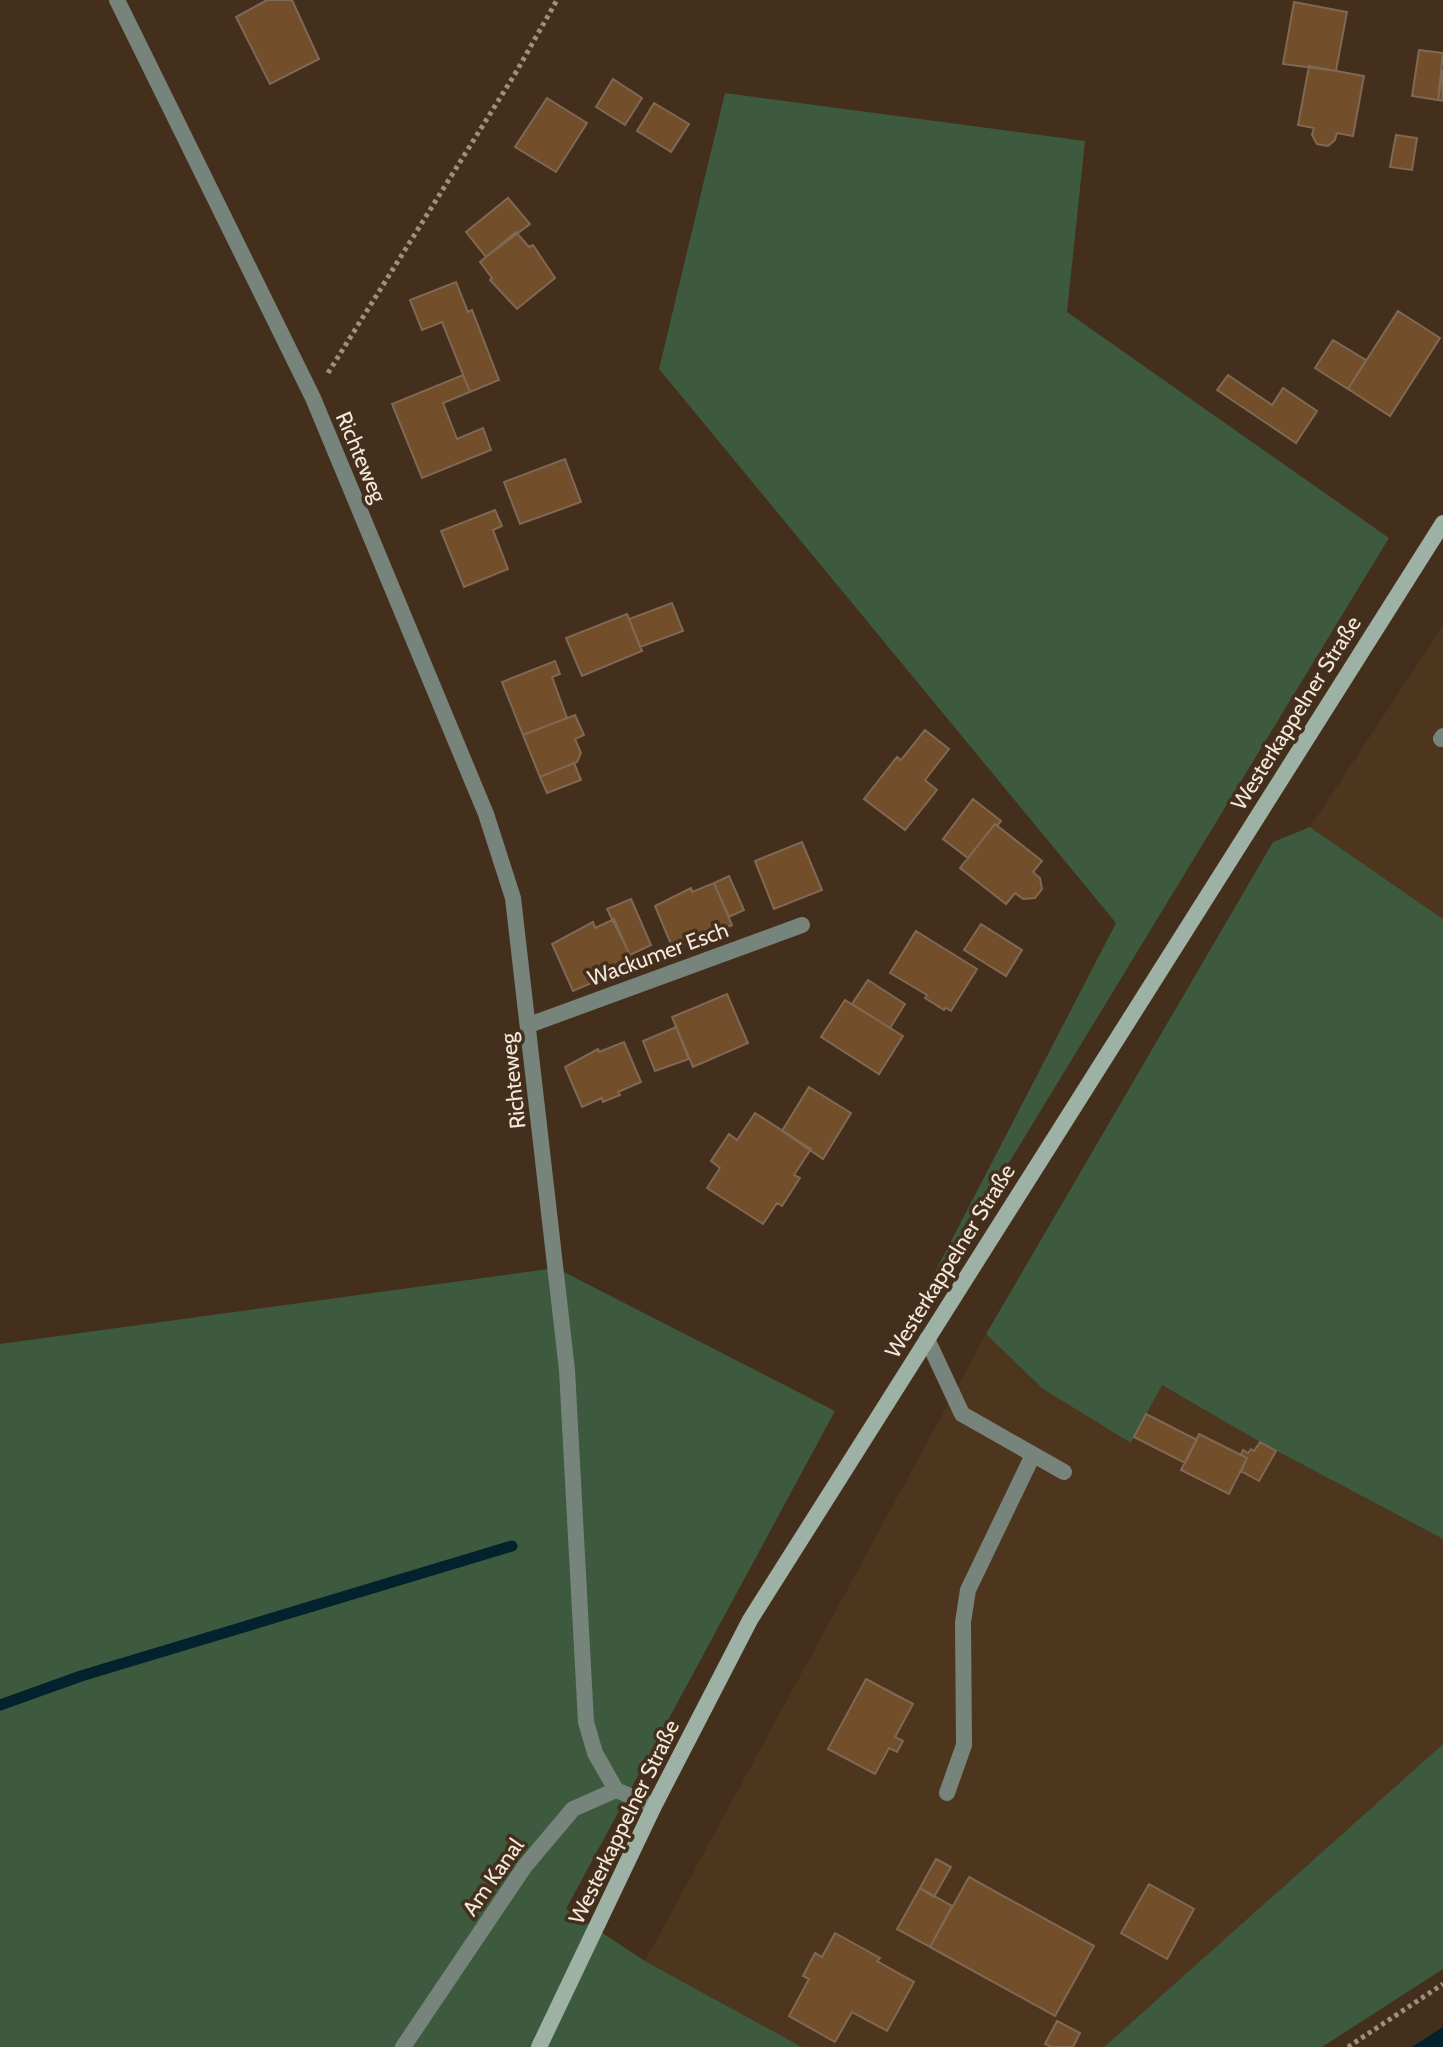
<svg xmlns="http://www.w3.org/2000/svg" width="1443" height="2047" font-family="Cabin,sans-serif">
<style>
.built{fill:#4e351d}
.green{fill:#3d593e}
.water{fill:#02222e}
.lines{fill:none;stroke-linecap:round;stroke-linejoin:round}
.stream{stroke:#02222e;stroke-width:11}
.building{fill:#734e2a;stroke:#7f6954;stroke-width:2}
.path{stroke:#9f8f7f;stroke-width:5;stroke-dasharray:4 4;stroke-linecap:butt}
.lane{stroke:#77847c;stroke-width:16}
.street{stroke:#77847c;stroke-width:16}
.secondary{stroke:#9db1a4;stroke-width:16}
.labels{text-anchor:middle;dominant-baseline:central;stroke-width:7;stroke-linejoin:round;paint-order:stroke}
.street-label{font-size:22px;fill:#f4e7db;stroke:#432f1c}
</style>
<rect width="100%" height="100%" fill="#432f1c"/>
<path class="built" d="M1443,626V919L1310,827Z
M986,1334L1043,1389L1134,1437L1162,1385L1260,1442L1443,1539V1744L1104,2047H802L645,1961Z"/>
<path class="green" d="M725,93L1085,141L1067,312L1389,538L892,1355L1116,923L659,369Z
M1310,827L1443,919V1539L1260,1442L1162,1385L1131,1443L1043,1389L986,1334L1273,842Z
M556,1268L835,1411L566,1909L645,1961L802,2047H0V1344Z
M1443,1744V1969L1322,2047H1104Z"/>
<path class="water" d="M1443,2027V2047H1412Z"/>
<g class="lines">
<path class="stream" d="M0,1705L81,1676L512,1546"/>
</g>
<path class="building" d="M267,0H292L319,59L270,84L236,17Z
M1294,2L1347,12L1336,71L1283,64Z
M1419,50L1443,53L1438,100L1412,96Z
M1309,66L1364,76L1353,136L1337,133L1335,140L1328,146L1317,144L1312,135L1314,128L1298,125Z
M1443,69V101L1438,100Z
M613,79L642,98L625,125L596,107Z
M547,98L587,123L556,172L515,147Z
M654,103L689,124L671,152L637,131Z
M1396,135L1417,138L1412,170L1390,167Z
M508,198L530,224L486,257L466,232Z
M516,232L529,247L533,245L555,278L517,309L490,280L492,278L480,262Z
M456,282L468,312L472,310L499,380L470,392L442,322L422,330L410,300Z
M1398,311L1440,338L1390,416L1348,389Z
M1333,340L1366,360L1348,389L1315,368Z
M463,375L470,392L443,403L457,439L483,428L491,450L422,478L392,404Z
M1228,375L1272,405L1283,388L1317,411L1296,443L1217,390Z
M565,459L581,502L520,524L504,482Z
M495,510L502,526L493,530L508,569L464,587L441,531Z
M672,603L683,631L640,647L629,619Z
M627,614L642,651L582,676L566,638Z
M555,661L560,674L552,677L567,718L523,735L502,682Z
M575,715L584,735L575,739L581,753L577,762L540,777L523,735Z
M925,730L949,749L925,780L937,790L905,830L864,799L897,757L901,760Z
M574,763L581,780L547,793L540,777Z
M973,799L1001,821L997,826L995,824L968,858L943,839Z
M995,824L1042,861L1033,872L1040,878L1042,889L1035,898L1023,899L1015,893L1006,904L960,868Z
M802,842L822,890L774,909L755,861Z
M729,876L744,910L729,917L714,883Z
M714,883L732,925L693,945L692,942L673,949L655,906L691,888L692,892Z
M631,899L651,945L630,955L607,909Z
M614,919L634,965L573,991L552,944L593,922L595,928Z
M981,924L1022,950L1006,976L964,950Z
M916,931L977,969L951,1011L946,1008L944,1010L925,998L927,995L890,973Z
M868,980L905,1004L890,1028L852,1004Z
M727,994L748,1043L693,1067L672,1017Z
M845,1000L903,1036L879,1074L821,1037Z
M676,1027L689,1059L655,1071L643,1041Z
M624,1042L641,1082L618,1092L620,1095L603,1102L602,1098L582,1107L565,1067L598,1049L599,1052Z
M809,1087L851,1113L823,1159L782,1131Z
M755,1113L811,1149L794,1175L800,1178L782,1206L777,1203L763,1224L707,1188L720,1168L711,1161L729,1134L737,1140Z
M1146,1414L1197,1440L1185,1463L1134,1437Z
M1199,1434L1247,1458L1229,1494L1181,1470Z
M1260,1442L1276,1451L1259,1481L1241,1471L1247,1458L1241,1455L1243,1450L1248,1453L1251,1449L1254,1451Z
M866,1679L913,1704L895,1737L903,1741L897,1752L889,1748L875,1774L828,1749Z
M936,1859L951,1867L934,1897L920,1888Z
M969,1877L1094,1946L1055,2016L930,1947Z
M1149,1884L1194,1909L1167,1959L1121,1933Z
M920,1888L952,1906L930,1947L897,1929Z
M835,1933L880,1958L877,1961L914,1982L887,2031L852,2012L835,2042L789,2016L809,1979L803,1976L815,1953L822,1957Z
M1057,2021L1080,2033L1073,2047H1051L1045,2044Z"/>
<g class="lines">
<path class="path" d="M328,373L515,74L557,0
M1348,2047L1443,1984"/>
<path class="lane" d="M1441,739L1443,736
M927,1339L962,1414L1064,1472
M947,1793L964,1745L963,1622L968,1590L1033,1455"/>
<path class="street" d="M117,0L313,398L486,814L513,898L567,1370L586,1722L595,1753L616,1790
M529,1025L802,925
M403,2047L525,1866L573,1809L616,1790L654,1806"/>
<path class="secondary" d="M539,2047L654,1806L750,1620L1443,523"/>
</g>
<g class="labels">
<g class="street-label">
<text transform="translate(361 457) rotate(67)">Richteweg</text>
<text transform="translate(1296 713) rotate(-58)">Westerkappelner Straße</text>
<text transform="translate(658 954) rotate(-20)">Wackumer Esch</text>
<text transform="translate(513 1081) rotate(-96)">Richteweg</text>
<text transform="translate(950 1261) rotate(-58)">Westerkappelner Straße</text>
<text transform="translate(624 1822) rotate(-64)">Westerkappelner Straße</text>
<text transform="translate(493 1877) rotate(-55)">Am Kanal</text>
</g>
</g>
</svg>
